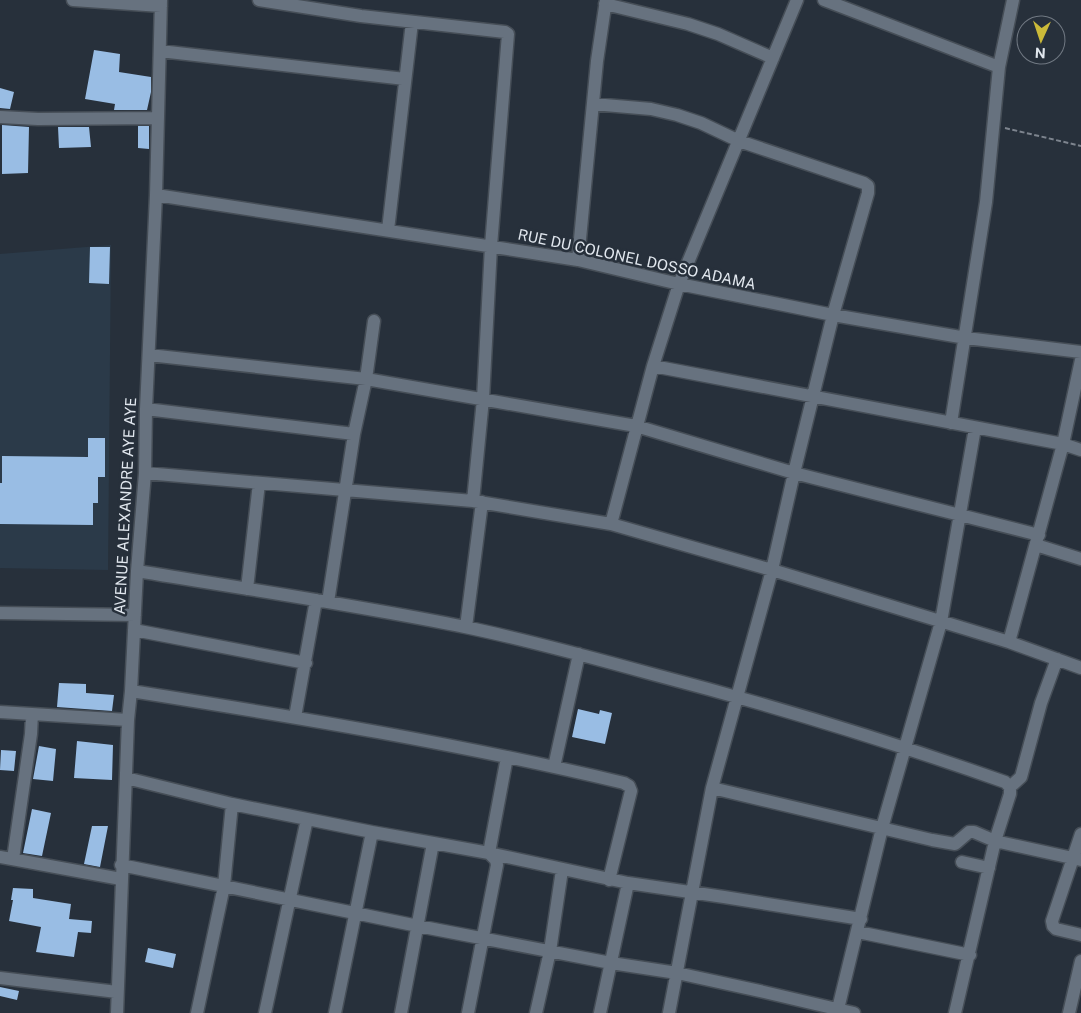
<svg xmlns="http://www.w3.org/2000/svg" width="1081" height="1013" font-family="'Public Sans',sans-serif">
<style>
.built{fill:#2b3a49}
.building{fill:#99bde4}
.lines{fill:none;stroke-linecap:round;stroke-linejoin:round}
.minor-casing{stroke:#464e57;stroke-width:15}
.path{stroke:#7d848e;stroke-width:2;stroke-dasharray:5 2.5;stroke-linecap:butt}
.minor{stroke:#67727f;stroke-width:12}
.labels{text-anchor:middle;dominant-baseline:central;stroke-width:5;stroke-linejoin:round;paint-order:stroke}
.street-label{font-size:15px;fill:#e1e7ee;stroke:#27303b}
</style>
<rect width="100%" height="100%" fill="#27303b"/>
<path class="built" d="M111,245L108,570L0,568V254Z"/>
<path class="building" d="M94,50L120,54L119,72L151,77V92L147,110H114L115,104L85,99Z
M0,88L14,92L10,109L0,108Z
M2,125L29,127L28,173L2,174Z
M138,126H149V149L138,148Z
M58,127H89L91,147L59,148Z
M90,247H110L109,284L89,283Z
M88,438H105V477H98V503H93V525L0,524V483H2V456L88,457Z
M59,683L86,684V693L114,695L112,711L57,707Z
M578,709L599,714L600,710L612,713L605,744L572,737Z
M77,741L113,745L112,780L74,778Z
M39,746L56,749L53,781L33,779Z
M1,750L16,751L14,771L0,770Z
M32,809L51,813L42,856L23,853Z
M92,826H108L100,867L84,864Z
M13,888L33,889V898L71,904L69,919L92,921L91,933L78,932L74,957L36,952L41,927L9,921L13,900H11Z
M148,948L176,954L173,968L145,962Z
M0,987L19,991L17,1000L0,996Z"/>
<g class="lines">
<defs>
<path id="minor" d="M73,0L161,6
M259,0L361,16L505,32L508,34L491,246L483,399L473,501
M824,0L999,67
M605,4L688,24L718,34L773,58
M160,51L405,79
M593,104L651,109L677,115L701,123L739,141L864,183L868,186V193L833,315L794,473L772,570L712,788L669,1013
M0,117L38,119L157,118
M156,195L578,260L679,284L833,315L966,338L1081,352
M388,230L412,22
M578,260L597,61L606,0
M149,355L366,379L636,426L794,473L1039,535
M653,366L1063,444L1081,450
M146,409L354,434
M951,423L986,202L999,67L1013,0
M145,473L473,501L611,524L772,570L1009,642L1081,668
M611,524L653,366L679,284L797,0
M1036,545L1081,559
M137,571C246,589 356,605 465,627C528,640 590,657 652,674C771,705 889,741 1005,782L1010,787V794L995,841L955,1013
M247,589L259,483
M328,602L354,434L366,379L374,321
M0,613L135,615
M466,627L482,502
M134,630L306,663
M1009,642L1063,444L1081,360
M131,691C296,717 461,744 624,783L629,786L631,791L609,880
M0,712L128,720
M295,717L316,600
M554,767L579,654
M126,778L232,804L372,832L489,853L628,883L724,897L861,919
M1010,787L1021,777L1041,703L1057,659
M712,788L932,840L955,844L969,832H974L995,841L1081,860
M1081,834L1052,921L1053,926L1056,929L1081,935
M0,857L121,879
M13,859L31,734L32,714
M962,862L989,868
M121,865L418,926L611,963L677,973L764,992L854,1013
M858,932L970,955
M0,978L117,992
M117,1013L128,720L131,691L137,571L145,473L146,409L156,195L161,0
M197,1013L224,886L232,804
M265,1013L307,819
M335,1013L372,832
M401,1013L433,843
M468,1013L497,865L496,860L489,853L507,757
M536,1013L550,951L562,870
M600,1013L628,883
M837,1013L882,828L941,622L975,428
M1069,1013L1081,961"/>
</defs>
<use href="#minor" class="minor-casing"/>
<path class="path" d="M1005,128L1081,146"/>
<use href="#minor" class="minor"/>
</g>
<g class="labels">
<g class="street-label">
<text transform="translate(637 259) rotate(12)">RUE DU COLONEL DOSSO ADAMA</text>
<text transform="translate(125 506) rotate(-87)">AVENUE ALEXANDRE AYE AYE</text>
</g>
</g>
<g transform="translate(1041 40) rotate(183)"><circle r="24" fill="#27303b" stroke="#717983"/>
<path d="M0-4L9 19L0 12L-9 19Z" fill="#cbba39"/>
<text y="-8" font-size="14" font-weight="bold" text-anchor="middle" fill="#e1e7ee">N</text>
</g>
</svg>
